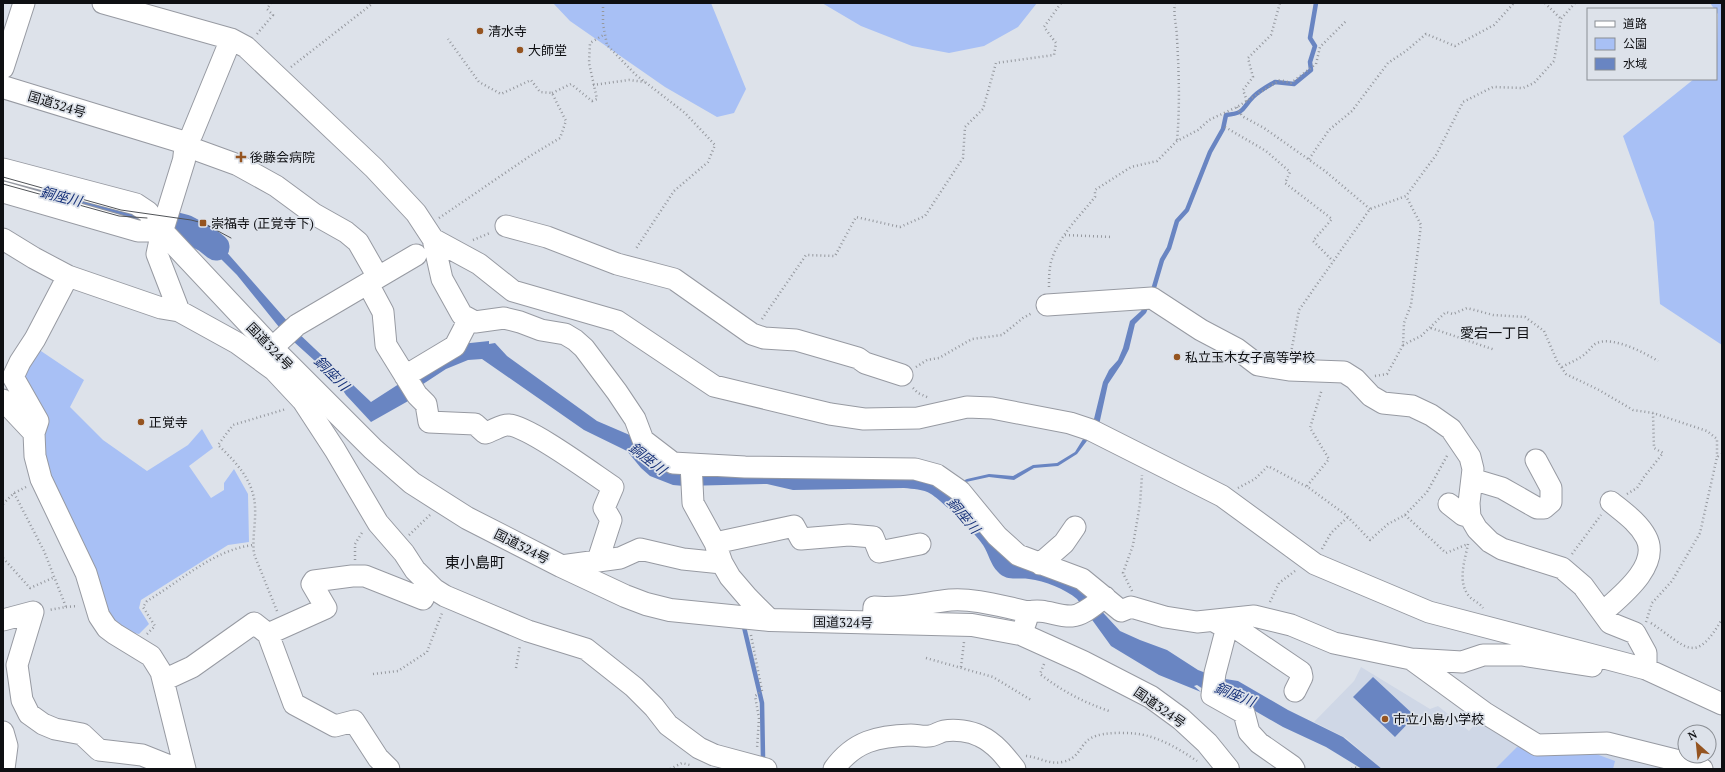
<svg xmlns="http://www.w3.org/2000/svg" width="1725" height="772" font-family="'PT Serif','Noto Sans JP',serif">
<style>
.built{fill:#cfd7e6}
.green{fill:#a8c0f5}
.water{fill:#6985c2}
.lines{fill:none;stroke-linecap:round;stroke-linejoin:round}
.stream{stroke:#6985c2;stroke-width:4.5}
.river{stroke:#6985c2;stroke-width:27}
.minor-casing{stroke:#979aa2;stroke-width:23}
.highway-casing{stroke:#979aa2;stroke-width:24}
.path{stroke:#95989e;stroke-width:2.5;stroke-dasharray:1 3;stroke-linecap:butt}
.minor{stroke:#fff;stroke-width:21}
.highway{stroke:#fff;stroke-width:22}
.tram{stroke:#515458;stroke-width:1}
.poi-dot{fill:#955420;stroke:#dde2ea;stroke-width:1.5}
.labels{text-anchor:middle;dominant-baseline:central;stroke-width:3.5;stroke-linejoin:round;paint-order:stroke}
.poi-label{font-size:13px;fill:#0e0f12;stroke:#dde2ea;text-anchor:start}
.street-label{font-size:13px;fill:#0e0f12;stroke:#dde2ea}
.water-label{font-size:14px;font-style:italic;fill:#163179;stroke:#dde2ea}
.neighbourhood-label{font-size:14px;fill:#0e0f12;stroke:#dde2ea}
.quarter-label{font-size:15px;fill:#0e0f12;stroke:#dde2ea}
</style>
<rect width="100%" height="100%" fill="#dde2ea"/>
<path class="built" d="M1361,667L1430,709L1438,706L1469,731L1481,717L1533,746H1588L1678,769H1382L1346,738L1314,722L1354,681Z"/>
<path class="green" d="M553,3H711L746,89L734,113L717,117L665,87L570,21Z
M822,3H1037L1018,27L984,46L949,53L912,46L861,26Z
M1710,3H1722V345L1660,304L1654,222L1623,136L1694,79H1716L1718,14Z
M35,347L84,380L70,407L103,440L147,471L188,445L202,429L213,448L189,466L211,498L224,490V483L234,469L248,494L249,542L228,545L141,600L139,608L149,624L139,634L118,630L103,609L47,478L17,377Z
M1517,747L1551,753L1588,751L1615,761L1613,769H1495Z"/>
<path class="water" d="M185,228L209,232L295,330L371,402L461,344L489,341V344L495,343L507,356L597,421L639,439L658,458L910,473L956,484L967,479L989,474L1013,476L1033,465L1057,463L1075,452L1093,423L1103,382L1109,370L1118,360L1123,348L1130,321L1141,311L1145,303L1150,304L1146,313L1135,324L1129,349L1122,363L1108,384L1099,425L1077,454L1058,466L1034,468L1014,480L989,477L966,482L978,519L1071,578L1120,631L1140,640L1167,650L1198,670L1219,678L1238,681L1288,710L1343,737L1382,769H1362L1326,747L1283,727L1250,708L1209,693L1197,685L1194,686L1201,692L1159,675L1111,646L1077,599C1065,589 1045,581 1029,579C1018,577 1007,582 998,572C990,564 989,554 983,545C977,535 941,500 931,494C923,489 913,489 904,488L793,490L767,484L684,486L673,485L650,476L641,468L627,451L584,430L482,359L468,360L446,369L417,388L410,400L371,422L346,395L336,380L283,332L237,275L219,257L188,233Z
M1373,677L1415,716L1395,737L1353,697Z"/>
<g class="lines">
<path class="stream" d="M1152,294L1162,260L1169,248L1177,221L1187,210L1210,152L1223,129L1226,115C1246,113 1241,109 1253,97C1259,91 1268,86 1275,82L1294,84L1311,70L1310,62L1315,46L1310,38L1316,3
M744,627L762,703L763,757"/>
<path class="river" d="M3,181L185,228L206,239L216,247"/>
<defs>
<path id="minor" d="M103,3L231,39L246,47L374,168L416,213L433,239L442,279L462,315L475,322L504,318L520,322L541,330L565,334L575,340L584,348L617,392L635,419L643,440L673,463L745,467L915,469L937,475L960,491L997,536L1018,555L1082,579L1121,611L1131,607L1165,617L1197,622L1254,616L1291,625L1334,643L1411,659L1485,713L1537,745L1607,743L1687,763L1702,769
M231,39L192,134L186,143L194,149L238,165L276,186L314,214L346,232L358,242L378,277
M3,68L24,3
M3,169L136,204L148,212L162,231L157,254L179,311L237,343L274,370L303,401L335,450L378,523L404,553L415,570L434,589L445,596L528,631L586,649L634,687L654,707L668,725L699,748L714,755L766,769
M3,192L138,231H162
M506,226L547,237L617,264L674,279L752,334L764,338L796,340L858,358L865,363L902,375
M3,239L34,258L68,276L161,308L179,311
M433,239L479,264L513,291L617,321L714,386L830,414L864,419L918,418L967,407L992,408L1070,423L1091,430L1222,496L1315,564L1429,612L1646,669L1722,704
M368,284L383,312L386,345L417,395L426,404L429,422L475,424L485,433C493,431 502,424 509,425C530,427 592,473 613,487L604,508L611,520L598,560
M1047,305L1152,298L1201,330L1237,349L1258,365L1289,370L1344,372L1355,379L1371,396L1383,403L1412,406L1431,415L1451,429L1470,457L1473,469L1469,503L1470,517L1477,529L1490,542L1502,549L1562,568L1583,586L1610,623L1635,633L1646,653V669
M272,348L297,325L416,255
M405,376L455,346L469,319
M3,400L34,433L35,456L41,479L86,573L99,616L107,628L115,634L151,656L161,672L185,769
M34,433L38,421L13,377L20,362L35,339L68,276
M691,464L693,503L715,543L722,563L730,577L748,598L770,620
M1472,479L1502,488L1537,508H1544L1551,502V488L1536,460
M1449,504L1463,515L1470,517
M715,543L794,526L801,539L849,535L873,537L879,552L920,544
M1040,564L1064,543L1075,527
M561,566L620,558L640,549L683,559L722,563
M1603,612C1621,596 1661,565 1646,537C1638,522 1623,512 1611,502
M3,620L33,612L17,665L22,700L29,714L43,724L55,729L82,734L99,750L142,755L177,769
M873,622L874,607C901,609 924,603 950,600C976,598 1003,607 1029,612
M1217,623L1239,630L1301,672L1302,677L1295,691
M1025,624L1029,612C1044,608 1057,617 1072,616C1084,615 1095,604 1105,597
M1227,627L1215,673L1212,695L1244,713L1249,732L1259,743L1292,766L1294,769
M268,634L326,608L312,584L314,581L352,576H365L423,599L424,595
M1411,659L1462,662L1483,655H1522L1592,666
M164,680L192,667L254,623L268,634L294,704L335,726L354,721L378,758L389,769
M3,732L7,746L4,769
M834,769C854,741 878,736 911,735C917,735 923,737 929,736C934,736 939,732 944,731C955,729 970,731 980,736C995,743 1005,756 1015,769"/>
<path id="highway" d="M3,87L186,143L184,160L162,231L272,348L373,449L412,483L467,518L561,566L625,596L646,604L670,610L770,620L972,625L1021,634L1083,662L1151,697L1181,719L1207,743L1228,769"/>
</defs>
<use href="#minor" class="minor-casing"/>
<use href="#highway" class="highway-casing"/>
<path class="path" d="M603,3V24L607,45L636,75L685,113L715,145L708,162L674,191L635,250
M1175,3C1173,16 1177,27 1177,39C1179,74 1180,107 1177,141
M1545,3L1561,19
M257,34L273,15L267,9L271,3
M291,67L372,4
M593,85L629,80L645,82
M552,93L571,84L592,101L597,99L589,63L590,43L605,34
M1247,101L1243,90L1253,77L1248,58L1271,35L1280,3
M1237,107L1242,116L1264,128L1325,171L1370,209
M1225,127L1266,151L1290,172L1285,183L1332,219L1313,241L1333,261
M1309,159L1329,130L1352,111L1388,63L1406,51L1426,34L1455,46L1494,25L1514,3
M439,218L530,156L560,138L566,121L552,93L540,92L531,80L501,94L479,82L448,39
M1065,235L1112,237
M473,240L490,233
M1049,287C1049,279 1049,270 1051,262C1058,237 1079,217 1095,197V190L1131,167L1157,161L1177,141L1198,130L1209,120L1237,107L1280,80L1291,83L1316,64L1320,47L1346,21
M762,319L806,255L835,256L856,217L900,227L925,216L963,158L965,127L983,109L996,63L1054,55L1056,43L1044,27L1061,3
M1431,328L1495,350
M1403,345L1421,336L1446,312L1453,314L1467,308L1493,315L1525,317L1544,331L1557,361L1566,374L1599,390L1633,410L1653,413L1707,431L1717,439V457
M1291,353L1299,310L1370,209L1406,196L1436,155L1463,102L1493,87L1523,88L1534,83L1554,61L1561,19L1575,3
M916,367L927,360L939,358L972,339L1002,335L1023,318L1032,313
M1562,367C1569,363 1580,359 1586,353C1590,350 1592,345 1597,343C1613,336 1645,353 1658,361
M1375,376L1387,374L1403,345L1404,323L1411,305L1421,225L1406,196
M913,388L918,393L929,398
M1307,486L1329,459L1310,428L1322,389
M1238,488L1255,479L1268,466L1309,488L1346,515L1370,540L1388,524L1405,515L1427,492L1448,454
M14,493L44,551L66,607L49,610
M1627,494L1637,488L1644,477L1663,453L1654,448L1653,413
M3,504L14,493L26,487
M1405,515L1446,553L1468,544
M409,535L430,515
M1468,544C1465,560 1457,582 1469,596C1473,601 1479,602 1483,608
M1322,549L1331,533L1348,517
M1572,554L1601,515
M3,558L30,588L55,577
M355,560V544L363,531
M1132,591L1123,573L1133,545L1140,504L1142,475
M1270,602L1279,583L1295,571
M66,607L78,606
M277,611L254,554C252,538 256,523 255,507C254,481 236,462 218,445L233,425L286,409
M1646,622L1652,603L1672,581L1700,533L1717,457L1722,454
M1651,623C1687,647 1695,666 1722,619
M147,634L155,626L143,607L147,601C181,581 213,550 253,545
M751,635L762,691L755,696L759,718L757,749
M926,658L993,677L1031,700
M1044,664L1040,674C1062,691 1083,702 1109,711
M961,667L964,642
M516,668L520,645
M373,674L398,671L427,652L442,613
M1026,756C1039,757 1049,765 1062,762C1081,758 1078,746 1091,738C1103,731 1136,732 1148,736C1166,741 1182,751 1197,761
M670,769L682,763L690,765L691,764
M1352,769L1354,767L1359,769"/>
<use href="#minor" class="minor"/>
<use href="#highway" class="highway"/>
<path class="tram" d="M3,177L121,210L191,220L203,223L231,238
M3,184L119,216L147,218"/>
</g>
<g class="poi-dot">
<circle cx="480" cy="31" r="4"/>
<circle cx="520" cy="50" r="4"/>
<path d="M239 151h4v4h4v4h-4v4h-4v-4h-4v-4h4z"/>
<rect x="199" y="219" width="8" height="8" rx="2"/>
<circle cx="1177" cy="357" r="4"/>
<circle cx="141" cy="422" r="4"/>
<circle cx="1385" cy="719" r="4"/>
</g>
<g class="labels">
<g class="poi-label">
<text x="488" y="31">清水寺</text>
<text x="528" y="50">大師堂</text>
<text x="250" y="157">後藤会病院</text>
<text x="211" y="223">崇福寺 (正覚寺下)</text>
<text x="1185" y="357">私立玉木女子高等学校</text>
<text x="149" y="422">正覚寺</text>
<text x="1393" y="719">市立小島小学校</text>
</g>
<g class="street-label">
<text transform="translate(57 104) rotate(17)">国道324号</text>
<text transform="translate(270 346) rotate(46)">国道324号</text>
<text transform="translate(522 546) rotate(27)">国道324号</text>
<text transform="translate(843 622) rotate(1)">国道324号</text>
<text transform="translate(1160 707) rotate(35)">国道324号</text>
</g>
<g class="water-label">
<text transform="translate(61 196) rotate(14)">銅座川</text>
<text transform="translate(332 373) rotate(45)">銅座川</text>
<text transform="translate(648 458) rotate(38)">銅座川</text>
<text transform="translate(964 515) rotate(50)">銅座川</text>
<text transform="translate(1235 694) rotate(22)">銅座川</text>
</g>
<g class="neighbourhood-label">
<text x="1495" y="332">愛宕一丁目</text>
</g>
<g class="quarter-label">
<text x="475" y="562">東小島町</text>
</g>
</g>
<rect width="1725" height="772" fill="none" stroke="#0e0f12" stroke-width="8"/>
<rect x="1587" y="8" width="130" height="72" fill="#dde2ea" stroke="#8a8e94"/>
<rect x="1595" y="21" width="20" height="6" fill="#ffffff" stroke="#8a8e94"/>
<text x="1623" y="28" font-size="12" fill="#0e0f12">道路</text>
<rect x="1595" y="38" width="20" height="12" fill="#a8c0f5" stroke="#8a8e94"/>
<text x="1623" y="48" font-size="12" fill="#0e0f12">公園</text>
<rect x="1595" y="58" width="20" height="12" fill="#6985c2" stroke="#8a8e94"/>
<text x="1623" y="68" font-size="12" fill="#0e0f12">水域</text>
<g transform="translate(1697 744) rotate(333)"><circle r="19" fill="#dde2ea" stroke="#8a8e94"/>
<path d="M0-3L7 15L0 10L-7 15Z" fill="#955420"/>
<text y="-6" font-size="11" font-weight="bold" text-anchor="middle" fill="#0e0f12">N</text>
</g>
</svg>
